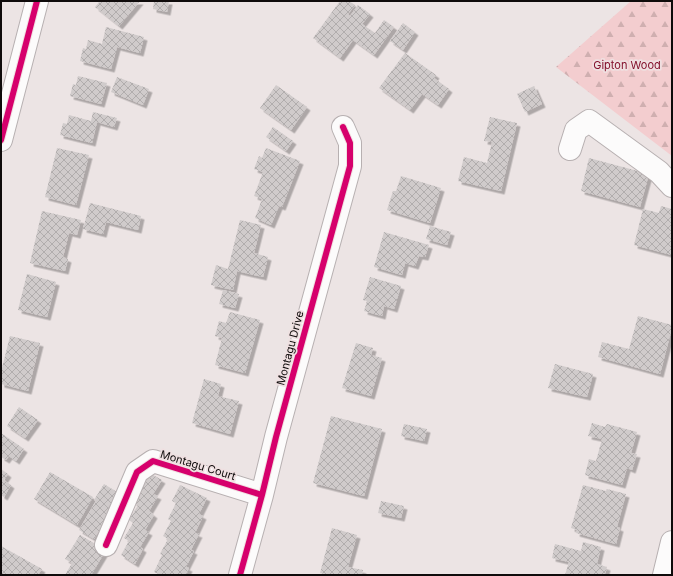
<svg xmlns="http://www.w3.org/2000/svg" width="673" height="576" font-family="Inter,sans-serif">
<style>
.forest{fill:url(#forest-firs)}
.building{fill:url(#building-cross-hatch);filter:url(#shadow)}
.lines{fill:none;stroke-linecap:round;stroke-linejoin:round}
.minor-casing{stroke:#b7b0b1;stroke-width:24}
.minor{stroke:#fcfbfb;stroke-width:22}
.cycleway-casing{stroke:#efe0e1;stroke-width:8}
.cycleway{stroke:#d6006c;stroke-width:6}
.labels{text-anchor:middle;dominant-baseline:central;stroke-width:3.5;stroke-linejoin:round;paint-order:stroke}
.park-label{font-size:11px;fill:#84122d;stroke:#efe0e1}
.street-label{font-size:11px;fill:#0f0b0b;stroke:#efe0e1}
</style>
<defs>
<pattern id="forest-firs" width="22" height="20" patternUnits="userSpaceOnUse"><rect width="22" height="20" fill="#f3cdcf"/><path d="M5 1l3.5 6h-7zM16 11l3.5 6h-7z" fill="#cfafb0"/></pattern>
<pattern id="building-cross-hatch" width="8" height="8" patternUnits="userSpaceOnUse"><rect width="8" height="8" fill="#d0cbcb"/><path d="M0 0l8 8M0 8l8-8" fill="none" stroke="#b1adad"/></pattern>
<filter id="shadow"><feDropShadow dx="3.5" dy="3.5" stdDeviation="0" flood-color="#0004"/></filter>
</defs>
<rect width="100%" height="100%" fill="#ece4e4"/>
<path class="forest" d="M631,1H672V156L556,67Z"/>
<path class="building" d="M100,1H140L119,26L95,7Z
M154,1H169L167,12L153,9Z
M340,1H349L355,5L348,14L350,16L358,5L370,14L362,24L375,33L384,20L394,27L374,55L353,40L340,58L313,38Z
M403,23L415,32L403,50L390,41Z
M106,27L144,37L140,53L117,47L111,69L80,61L83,48L86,49L88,40L102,44Z
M405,53L436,75L434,78L449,89L438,105L422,94L410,110L379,88Z
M78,76L107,83L101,104L70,96L73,84L76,85Z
M117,77L149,89L143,105L111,92Z
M276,85L307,107L291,130L260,108Z
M534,86L542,104L525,112L517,94Z
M93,112L117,118L114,127L97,122L92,143L60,135L63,123L67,124L69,115L91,121Z
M490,117L517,123L501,191L458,181L464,157L487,163L492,142L484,141Z
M273,127L293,141L286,151L266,137Z
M57,148L89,155L76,205L45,197Z
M266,148L300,161L282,207L279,206L271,225L255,218L262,199L254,196L263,172L254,169L259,156L262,158Z
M589,158L649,174L640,207L581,191Z
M401,176L441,188L430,223L387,210L393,191H396Z
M90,203L141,216L138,230L106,222L103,234L83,229Z
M661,206L672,209V255L634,245L643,209L659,213Z
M42,211L81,220L77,235L69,233L63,257L68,259L65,271L30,263Z
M240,220L261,225L254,253L268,257L263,277L237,271L233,290L211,285L216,265L228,269Z
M430,226L451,232L447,245L426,239Z
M384,232L429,245L425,257L419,256L415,266L405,263L402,275L374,267Z
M27,274L56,282L47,317L18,310Z
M370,277L401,286L394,309L384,306L382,316L364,311L367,301L363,300Z
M223,290L239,294L235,308L219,304Z
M230,312L260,320L245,373L215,365L222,338L215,336L219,321L226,323Z
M638,316L672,325V328L660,374L598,357L602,342L629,349Z
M10,336L40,343L28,391L1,384V372Z
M356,343L373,348L371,355L382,358L371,396L342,388Z
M555,364L593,374L587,397L548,388Z
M204,379L221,384L218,396L239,401L230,434L192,423Z
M19,407L38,420L25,438L7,426Z
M331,416L382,429L364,496L313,483Z
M592,423L605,427L607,424L637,432L631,453L637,454L632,470L627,468L622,485L585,475L589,459L596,461L602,439L588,436Z
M404,424L427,429L424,441L401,436Z
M1,433L24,449L16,461L9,456L6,460L1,457Z
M1,469L8,474L4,480L11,485L4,497L1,495Z
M146,471L162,480L153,494L158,496L149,511L154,515L145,530L149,532L140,547L143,549L135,564L121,555L129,541L124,538L133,523L129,520L138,505L133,502Z
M50,472L93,497L77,525L34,499Z
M104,484L117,492L108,508L112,510L94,539L79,530L96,501L94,500Z
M180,485L207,498L199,514L203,516L195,533L199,534L191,550L194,551L186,567L189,568L186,575H161L154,572L162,555L160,554L168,539L163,536L171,521L168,519L176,503L172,501Z
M583,485L606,491L607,489L626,494L617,527L620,528L616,544L576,533L577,530L571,528Z
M381,501L404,506L401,518L378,513Z
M332,528L357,535L348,567L363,570L362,575H328L320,573Z
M80,535L106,550L91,575H65L72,563L65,559Z
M583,542L601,547L597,564L607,567L605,575H565L569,562L552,558L555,544L581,551Z
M1,546L42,569L38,575L1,574Z"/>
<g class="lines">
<defs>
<path id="minor" d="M1,140L37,1
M570,149L576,130L589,121L659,172L672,186
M106,545L137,472L153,461L262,495
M240,575L262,495L276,437L350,166V143L343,127
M664,575L672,542"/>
</defs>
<use href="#minor" class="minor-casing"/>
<use href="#minor" class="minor"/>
<defs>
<path id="cycleway" d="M1,140L37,1
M106,545L137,472L153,461L262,495
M240,575L262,495L276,437L350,166V143L343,127"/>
</defs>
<use href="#cycleway" class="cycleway-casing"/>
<use href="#cycleway" class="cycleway"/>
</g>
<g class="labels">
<g class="park-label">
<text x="627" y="65">Gipton Wood</text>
</g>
<g class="street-label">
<text transform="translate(290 348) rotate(-75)">Montagu Drive</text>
<text transform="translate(198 465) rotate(17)">Montagu Court</text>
</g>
</g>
<rect width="673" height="576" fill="none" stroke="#0f0b0b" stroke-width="4"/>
</svg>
